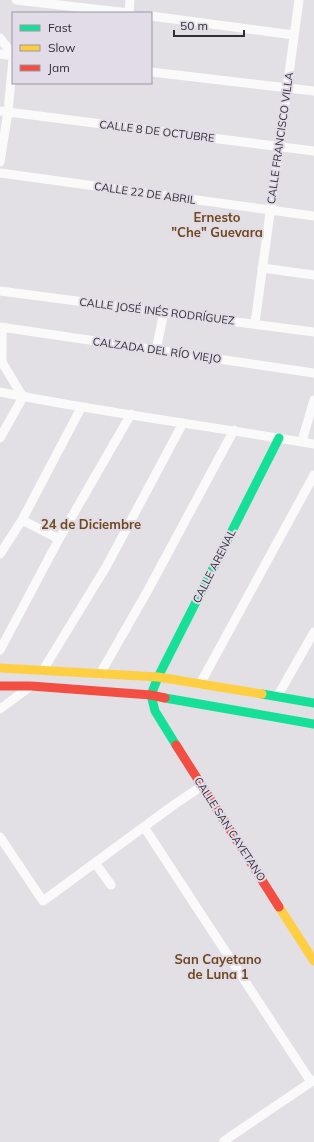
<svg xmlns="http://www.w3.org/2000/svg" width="314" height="1142" font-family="Mulish,sans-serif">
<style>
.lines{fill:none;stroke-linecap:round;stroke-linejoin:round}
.street{stroke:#fbfafb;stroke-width:9}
.fast{stroke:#16e098;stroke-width:9}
.slow{stroke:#ffcf43;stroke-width:9}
.jam{stroke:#f24e42;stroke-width:9}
.labels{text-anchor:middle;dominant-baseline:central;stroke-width:4;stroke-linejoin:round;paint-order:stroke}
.street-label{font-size:11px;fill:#312f33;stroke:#e1dce8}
.quarter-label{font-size:13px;font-weight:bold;fill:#6f491b;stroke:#e1dce8}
</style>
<rect width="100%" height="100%" fill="#e2dfe5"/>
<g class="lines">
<path class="street" d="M16,0L129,13
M129,13L130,0
M151,16L294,35
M0,38L13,55
M0,54L13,56
M151,72L314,91
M0,111L314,151
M0,162L8,112L13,59
M0,173L314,216
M262,268L314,275
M0,291L314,332
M255,323L299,0
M0,327L314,373
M156,350L164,312
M0,364L2,362V328
M0,392C104,413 209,426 314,444
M0,438L23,397L2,362
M302,441L314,400
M22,520L59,539
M0,554L22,520L81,408
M0,650L59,539L131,414
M43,670L106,567L183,423
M100,674L148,590L234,430
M200,684L314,475
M277,697L314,632
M0,709L31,686
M144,827L311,1082
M0,837L43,901L175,804L202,786
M95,863L111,885
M224,1141L314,1080"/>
<path class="fast" d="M262,694L314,703
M165,698L314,724
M176,745L155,711L151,695L158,677L279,438"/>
<path class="slow" d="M0,668L158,677L262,694
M279,907L314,961"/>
<path class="jam" d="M0,686H31L151,695L165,698
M176,745L279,907"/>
</g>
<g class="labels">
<g class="street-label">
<text transform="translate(157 131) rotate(7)">CALLE 8 DE OCTUBRE</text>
<text transform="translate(280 138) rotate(-82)">CALLE FRANCISCO VILLA</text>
<text transform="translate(145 193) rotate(8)">CALLE 22 DE ABRIL</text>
<text transform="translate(157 311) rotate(7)">CALLE JOSÉ INÉS RODRÍGUEZ</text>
<text transform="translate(157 350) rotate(8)">CALZADA DEL RÍO VIEJO</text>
<text transform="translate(214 566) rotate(-63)">CALLE ARENAL</text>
<text transform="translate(230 829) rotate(57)">CALLE SAN CAYETANO</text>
</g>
<g class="quarter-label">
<text x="217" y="217">Ernesto<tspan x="217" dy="15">"Che" Guevara</tspan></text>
<text x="91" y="524">24 de Diciembre</text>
<text x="218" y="959">San Cayetano<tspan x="218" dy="15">de Luna 1</tspan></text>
</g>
</g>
<rect x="12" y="12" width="140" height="72" fill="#e1dce8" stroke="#9b97a0"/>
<rect x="20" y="25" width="20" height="6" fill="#16e098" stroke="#9b97a0"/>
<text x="48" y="32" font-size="12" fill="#312f33">Fast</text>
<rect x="20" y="45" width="20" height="6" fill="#ffcf43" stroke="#9b97a0"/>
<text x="48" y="52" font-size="12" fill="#312f33">Slow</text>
<rect x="20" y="65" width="20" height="6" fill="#f24e42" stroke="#9b97a0"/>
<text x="48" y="72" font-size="12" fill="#312f33">Jam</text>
<path d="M174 30v6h70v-6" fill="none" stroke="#312f33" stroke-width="2"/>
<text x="180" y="30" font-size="12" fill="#312f33" stroke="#e1dce8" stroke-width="3" paint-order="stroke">50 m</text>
</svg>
